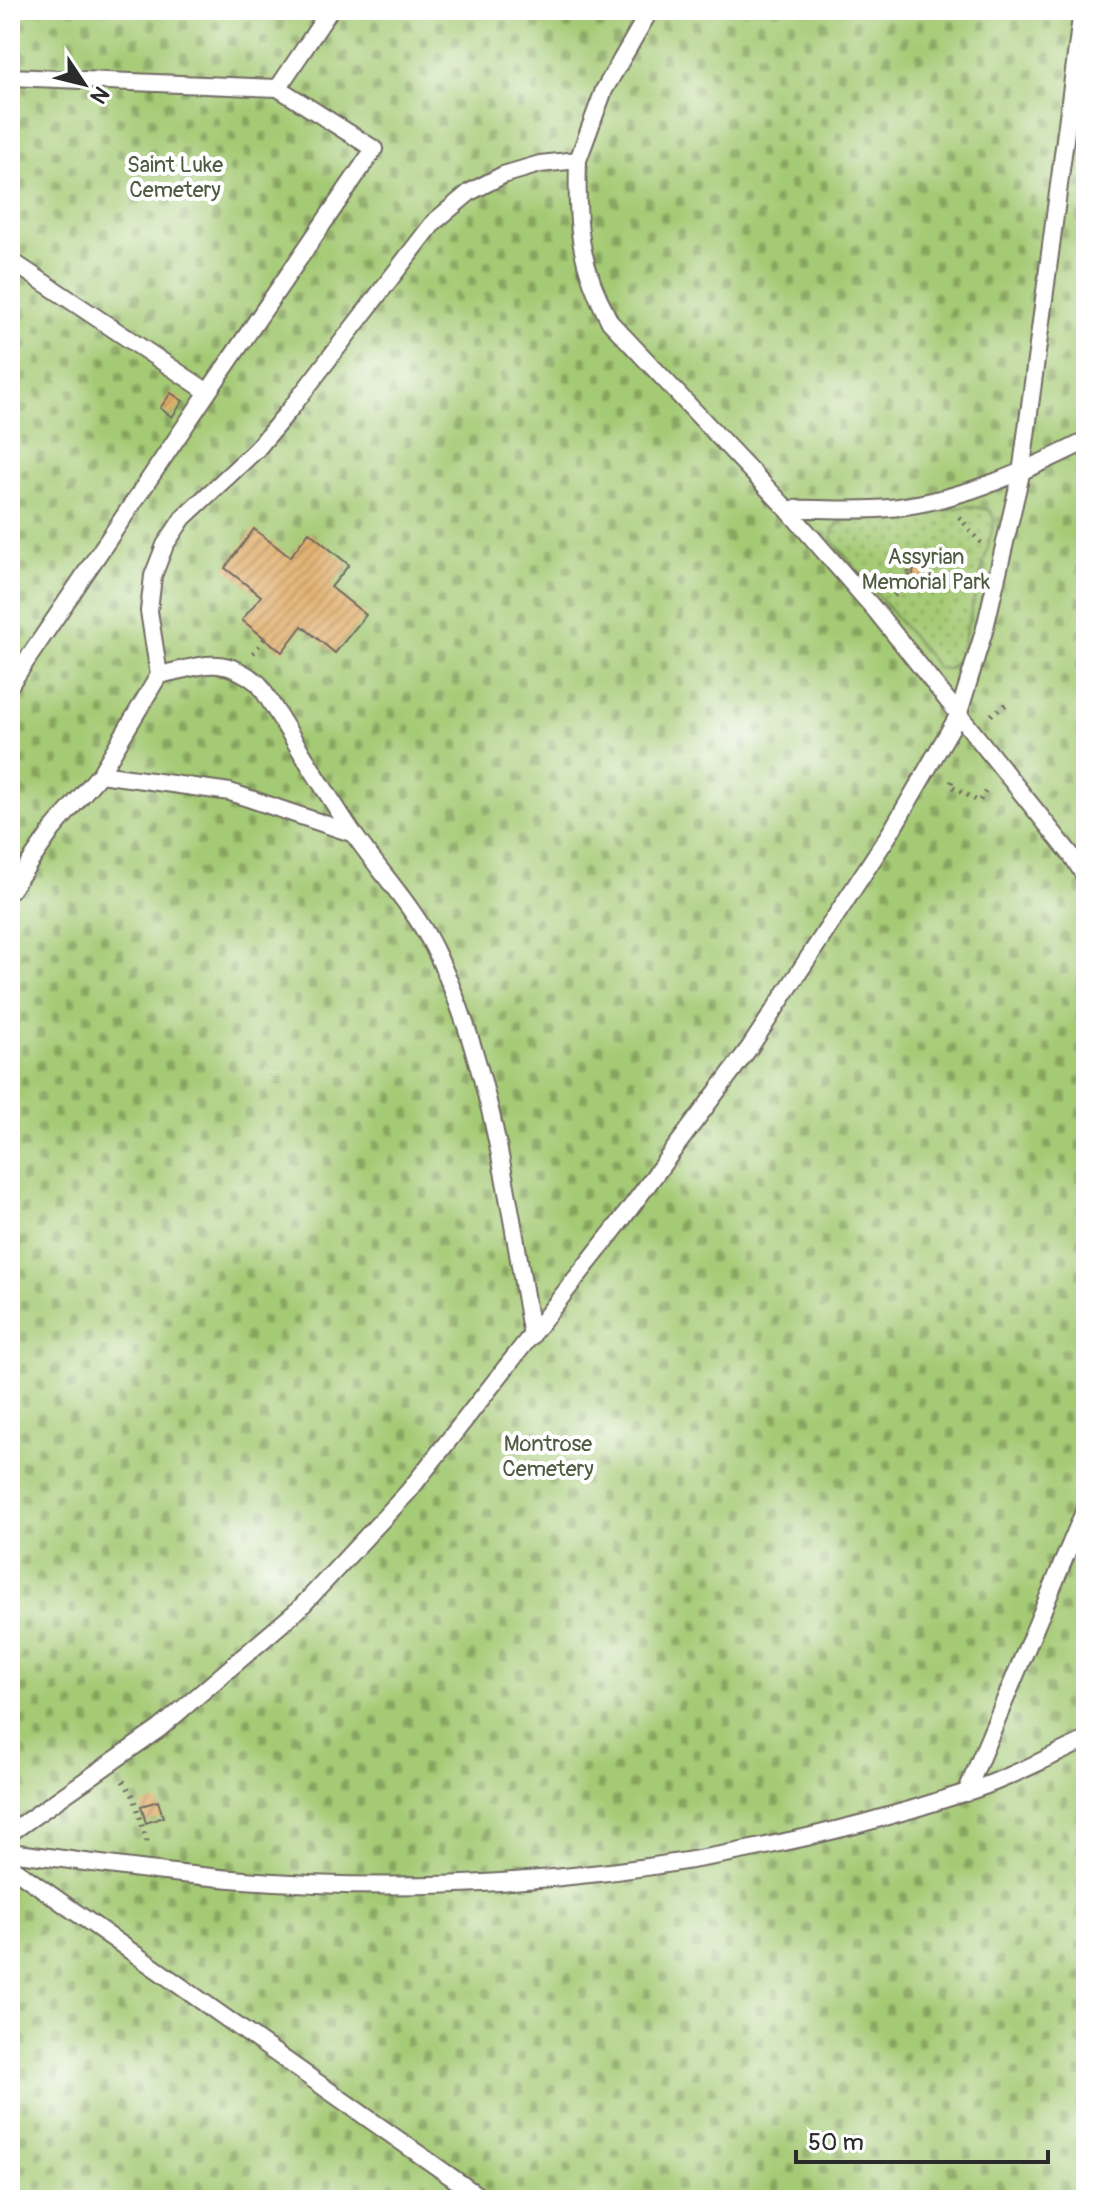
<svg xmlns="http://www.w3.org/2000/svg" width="1096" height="2210" font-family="Pangolin,sans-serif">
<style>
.cemetery{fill:url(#cemetery-stones);stroke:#687a50;stroke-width:2}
.park{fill:url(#park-dots);stroke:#687a50;stroke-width:2}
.building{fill:url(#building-hatch)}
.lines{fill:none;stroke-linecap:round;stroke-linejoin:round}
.service-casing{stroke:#716b62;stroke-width:20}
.path{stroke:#716b62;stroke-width:5;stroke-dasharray:2 6;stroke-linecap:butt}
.service{stroke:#fff;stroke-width:16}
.labels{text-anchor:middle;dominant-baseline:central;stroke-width:8;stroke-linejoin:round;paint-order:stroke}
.park-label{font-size:22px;fill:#505b41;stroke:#fff}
</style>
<defs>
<pattern id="cemetery-stones" width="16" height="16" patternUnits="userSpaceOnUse" patternTransform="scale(2)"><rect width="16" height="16" fill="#a5ca74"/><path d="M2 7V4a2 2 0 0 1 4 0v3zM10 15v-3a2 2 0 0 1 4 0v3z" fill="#87a45f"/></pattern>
<pattern id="park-dots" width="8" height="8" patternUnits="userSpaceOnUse" patternTransform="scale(2)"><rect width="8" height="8" fill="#a5ca74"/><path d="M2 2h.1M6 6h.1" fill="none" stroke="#87a45f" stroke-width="1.8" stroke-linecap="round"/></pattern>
<pattern id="building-hatch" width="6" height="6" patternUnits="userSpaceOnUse" patternTransform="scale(2)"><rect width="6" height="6" fill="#e1ae6b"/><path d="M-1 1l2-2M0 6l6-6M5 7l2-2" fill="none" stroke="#b78e58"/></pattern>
</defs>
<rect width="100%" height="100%" fill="#fff"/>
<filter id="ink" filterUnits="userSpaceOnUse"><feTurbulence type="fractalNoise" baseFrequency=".0125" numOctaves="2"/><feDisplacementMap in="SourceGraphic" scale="16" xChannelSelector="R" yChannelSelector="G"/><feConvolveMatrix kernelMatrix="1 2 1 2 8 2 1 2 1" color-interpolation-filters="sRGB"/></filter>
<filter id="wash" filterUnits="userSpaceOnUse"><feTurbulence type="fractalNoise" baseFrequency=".006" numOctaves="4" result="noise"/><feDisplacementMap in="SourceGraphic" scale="32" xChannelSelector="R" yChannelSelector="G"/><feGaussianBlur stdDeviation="1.8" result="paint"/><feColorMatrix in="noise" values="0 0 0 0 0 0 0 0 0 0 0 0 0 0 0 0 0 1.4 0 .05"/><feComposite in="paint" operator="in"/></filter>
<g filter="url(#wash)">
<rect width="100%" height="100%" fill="#f3e3c8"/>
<path class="cemetery" d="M10,10H1086V2200H10Z"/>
<path class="park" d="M969,506L989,510L994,518L992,531L959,658L948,669L938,668L832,540L833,529L845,520L921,515Z"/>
<g id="blocks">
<path class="building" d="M171,393L183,401L172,417L160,408Z
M254,529L290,557L309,532L349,565L331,587L366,615L335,653L302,626L282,652L242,620L261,596L225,568Z
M913 573a8 8 0 1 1 16 0a8 8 0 1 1-16 0Z
M158,1801L163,1817L146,1823L141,1806Z"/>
</g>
</g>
<g filter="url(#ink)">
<use href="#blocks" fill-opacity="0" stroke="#716b62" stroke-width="2"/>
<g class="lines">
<defs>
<path id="service" d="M10,77L278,88L330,10
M578,160L604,90L650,10
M10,260L208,392L374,149L278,88
M787,509C824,508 863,512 899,507C966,498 1026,471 1086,441
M159,675C202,666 222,654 259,684C290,733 320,784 353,833C379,871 413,906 434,948C493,1068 509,1206 532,1336
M10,685L208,392
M100,774L230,792L354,834
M10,891L53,829L100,774L159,675L149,611L153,576L165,545L183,518L257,449L291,408L434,222L470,192L503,175L540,164L578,160C576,225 579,264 610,322L787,509L876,611L1072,856L1086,878
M966,1793L1086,1507
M10,1833L159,1729L299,1609L408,1492L617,1226L750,1047L892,830L958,716L985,628L1021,474L1082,10
M10,1852C88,1862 166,1874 244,1880C486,1899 733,1869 964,1793C1006,1780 1046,1758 1086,1740
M10,1866L484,2200"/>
</defs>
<use href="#service" class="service-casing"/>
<path class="path" d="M959,517L981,543
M909 573a12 12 0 1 1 24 0a12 12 0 1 1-24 0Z
M894,596L912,581
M253,653L265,638
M991,715L1010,702
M952,781L950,785L979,802L987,789
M123,1781L134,1797L148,1845"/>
<use href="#service" class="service"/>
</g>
</g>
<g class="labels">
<g class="park-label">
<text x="175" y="165">Saint Luke<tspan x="175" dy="25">Cemetery</tspan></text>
<text x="926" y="557">Assyrian<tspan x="926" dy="25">Memorial Park</tspan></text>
<text x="548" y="1444">Montrose<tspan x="548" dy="25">Cemetery</tspan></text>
</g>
</g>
<rect width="1096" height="2210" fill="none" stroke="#fff" stroke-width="40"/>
<g transform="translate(84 84) rotate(125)" stroke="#ffffff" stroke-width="6" paint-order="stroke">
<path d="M0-6L14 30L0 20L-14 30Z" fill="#2b2b2b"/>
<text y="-12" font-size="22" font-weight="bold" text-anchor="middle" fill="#2b2b2b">N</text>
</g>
<path d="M796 2150v12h252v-12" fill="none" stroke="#2b2b2b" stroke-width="4"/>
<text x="808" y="2150" font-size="24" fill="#2b2b2b" stroke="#ffffff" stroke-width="6" paint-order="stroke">50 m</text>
</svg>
